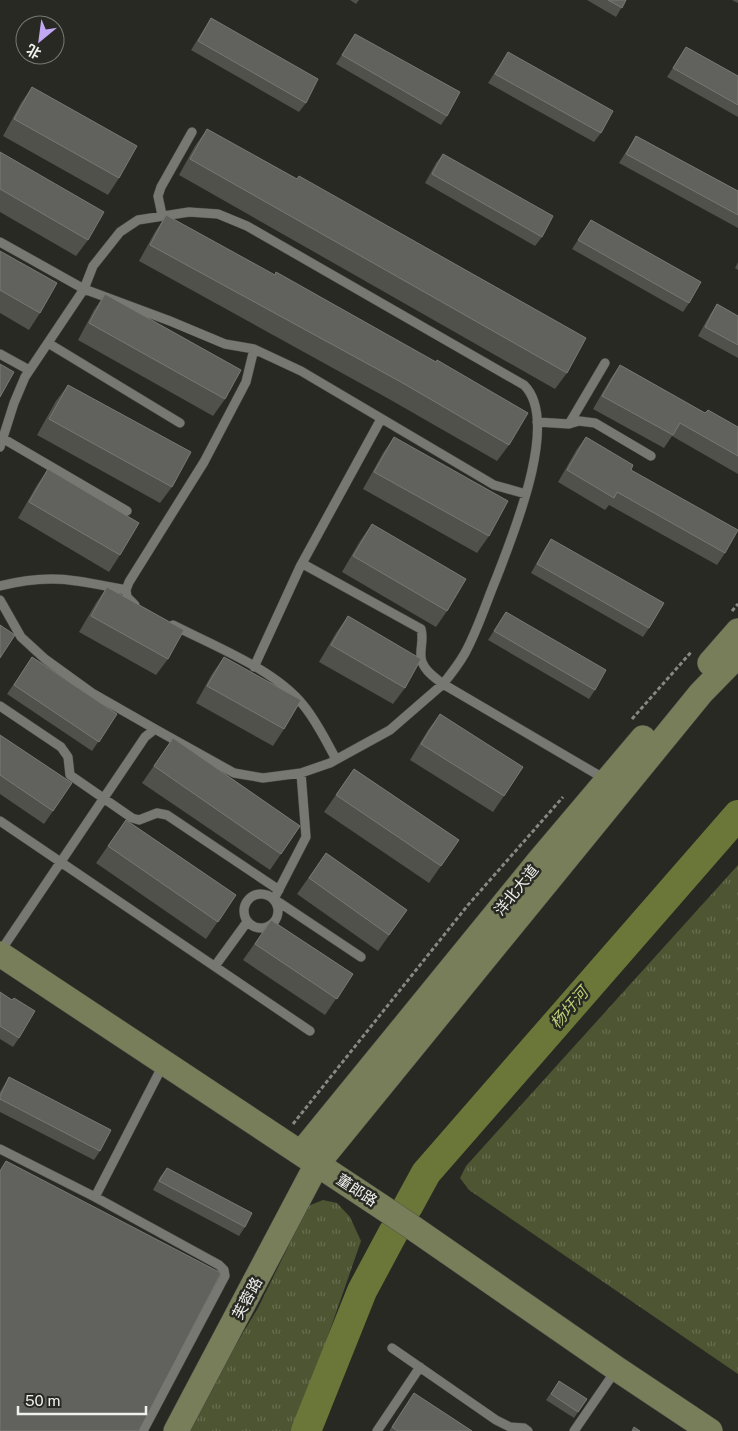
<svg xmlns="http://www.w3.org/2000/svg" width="738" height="1431" font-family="'Public Sans','Noto Sans SC',sans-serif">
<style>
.grass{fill:url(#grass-tufts)}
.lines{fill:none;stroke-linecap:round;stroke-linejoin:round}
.river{stroke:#6b7739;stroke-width:30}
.lane-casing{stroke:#474843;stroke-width:10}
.secondary-casing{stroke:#474843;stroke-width:26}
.path{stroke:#878883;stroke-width:3;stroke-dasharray:4 2.5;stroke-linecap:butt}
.lane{stroke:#777872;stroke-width:9}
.secondary{stroke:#787e59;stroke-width:25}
.wall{fill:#50514b}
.building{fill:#61625d;stroke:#787973}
.labels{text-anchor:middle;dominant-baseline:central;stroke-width:5;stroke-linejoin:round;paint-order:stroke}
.street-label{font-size:15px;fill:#f0f1ed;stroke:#282923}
.water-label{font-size:16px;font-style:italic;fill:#bdcf74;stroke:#282923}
</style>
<defs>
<pattern id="grass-tufts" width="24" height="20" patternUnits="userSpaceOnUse" patternTransform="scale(1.25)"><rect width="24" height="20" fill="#4e5532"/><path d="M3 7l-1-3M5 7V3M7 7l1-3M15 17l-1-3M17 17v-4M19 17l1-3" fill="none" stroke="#686e50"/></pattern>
</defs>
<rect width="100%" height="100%" fill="#282923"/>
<path class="grass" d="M738,865V1374L469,1190L460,1178L466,1166Z
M323,1200L337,1203L350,1217L361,1241L313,1379L291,1431H184L258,1308L308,1206Z"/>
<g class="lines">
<path class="river" d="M408,1206L426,1173L738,815
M306,1431L362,1291L393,1233"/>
<defs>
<path id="lane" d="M162,215L158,196L161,187L192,132
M0,242L84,289L170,321L225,344L254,349L301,371L494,485L526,494
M48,343L180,423
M0,354L29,370
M537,422L569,424L579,421L595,423L651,456
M569,424L605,363
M2,438L127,511
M0,447L14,403L25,377L84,289L93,266L120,232L138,220L189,212L218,214L247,226L524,385C561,421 512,537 496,579C486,603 478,629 465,653C459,664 451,674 443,684C434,677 422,669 421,657C420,647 424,639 421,629L303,564
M0,586C49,573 77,580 126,590
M0,600L21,637L45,659L92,693L155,729
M135,605L127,597L126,590L129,582L204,462L246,382L254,349
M173,625C214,646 276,670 304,706C317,722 326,741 336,759
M254,667L300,567L381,419
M0,706L61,747L68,757L70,775L132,818L139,820L157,813L167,815L279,890
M301,773L306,837L274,899L361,957
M0,821L310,1031
M244 911a17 17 0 1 1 34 0a17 17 0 1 1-34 0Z
M0,952L145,737L155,729L234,773L263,778L301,773L330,763L390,730L443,684L605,779
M215,966L247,922
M0,1149L95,1197L219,1265L224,1270L225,1276L143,1431
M95,1197L163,1065
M392,1348L496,1420L510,1427L524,1428L528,1431
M377,1431L420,1367
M574,1431L616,1370"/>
<path id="secondary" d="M710,663L738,631
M0,954L406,1223L617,1369L710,1431
M301,1153L539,861L643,738
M176,1431L317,1164L701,693L738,655"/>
</defs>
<use href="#lane" class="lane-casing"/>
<use href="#secondary" class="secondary-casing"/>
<path class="path" d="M732,611L738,604
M632,719L692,651
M293,1124L468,905L563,797"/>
<use href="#lane" class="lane"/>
<use href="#secondary" class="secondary"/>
</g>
<path class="wall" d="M350,0H359L356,4Z
M587,0H626L616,17Z
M732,0H738V3Z
M211,18L306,103L299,112L191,50Z
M355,34L447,116L441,125L336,64Z
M686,47L738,76V117L667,77Z
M508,52L601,133L594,142L488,83Z
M32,87L119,178L108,195L3,136L21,103Z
M207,129L567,373L555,389L179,175L195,146Z
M636,136L738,191V228L619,163Z
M0,152L88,240L76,256L0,212Z
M443,154L542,237L535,246L425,183L436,163Z
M166,215L509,445L497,461L389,399L139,261L155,232Z
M591,220L689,303L683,312L572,249Z
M0,251L40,313L29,330L0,313Z
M738,262V270L735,268Z
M105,294L225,399L213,416L78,340L94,310Z
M717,304L738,316V358L698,336L711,313Z
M620,365L705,413L738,427V474L672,436L664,448L593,409L611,378Z
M68,385L172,487L160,503L37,435L56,401Z
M394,437L489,536L477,553L363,489L383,453Z
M586,437L631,470L725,553L717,565L609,505L605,510L558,482L577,449Z
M48,469L120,555L109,572L18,518L37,485Z
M372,524L447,611L436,627L342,572L360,541Z
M551,539L649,628L643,637L531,573L545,548Z
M107,587L168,659L156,675L79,632L96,603Z
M506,612L595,690L589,699L488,640Z
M348,616L405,688L393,704L319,662L336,633Z
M32,657L117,714L92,751L7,694Z
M224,657L284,729L273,746L196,703L212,674Z
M440,714L504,796L493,812L410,760L428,730Z
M0,735L53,811L44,824L0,794Z
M173,738L300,826L270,870L142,783Z
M354,769L459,840L429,883L324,812Z
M126,820L236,895L206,939L96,863Z
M326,853L407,910L378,951L297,894Z
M271,920L353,974L325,1015L243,960Z
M0,992L19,1038L13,1047L0,1039Z
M9,1077L100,1151L94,1160L0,1112V1092Z
M167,1168L245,1227L239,1236L153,1190L160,1177Z
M559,1381L587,1399L574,1418L546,1400Z
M414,1393L472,1431H389Z"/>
<path class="building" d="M608,0H626L622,8Z
M211,18L318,79L306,103L198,41Z
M355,34L460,92L447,116L342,55Z
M686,47L738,76V105L673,68Z
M508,52L613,111L601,133L495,74Z
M32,87L137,146L119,178L14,119Z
M207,129L297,179L299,176L586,338L567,373L190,159Z
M636,136L738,191V215L626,154Z
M0,152L104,212L88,240L0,189Z
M443,154L553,216L542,237L432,174Z
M166,215L275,275L276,272L436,362L437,360L528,413L509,445L401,382L150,245Z
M591,220L701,282L689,303L578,240Z
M0,251L57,283L40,313L0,290Z
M105,294L241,370L225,399L89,323Z
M717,304L738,316V345L705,327Z
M0,364L14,372L0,397Z
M620,365L705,413L708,410L738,427V456L680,423L673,435L602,396Z
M68,385L191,452L172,487L49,419Z
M394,437L508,501L489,536L374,472Z
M586,437L633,465L631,470L738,530L725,553L617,492L614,498L567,470Z
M48,469L139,523L120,555L29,502Z
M372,524L466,579L447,611L353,556Z
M551,539L664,603L649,628L537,564Z
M107,587L184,630L168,659L91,616Z
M506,612L606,670L595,690L494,631Z
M348,616L421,659L405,688L331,645Z
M0,625L15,635L0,658Z
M32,657L117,714L99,742L14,685Z
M224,657L301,700L284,729L207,686Z
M440,714L523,767L504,796L421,744Z
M0,735L72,783L53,811L0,775Z
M173,738L300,826L281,854L154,766Z
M354,769L459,840L441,866L336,795Z
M126,820L236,895L218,922L108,846Z
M326,853L407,910L389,935L309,878Z
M271,920L353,974L337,999L255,944Z
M0,992L12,1000L14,998L35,1011L19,1038L0,1026Z
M9,1077L111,1130L100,1151L0,1099V1096Z
M6,1161L221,1273L139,1431H0V1171Z
M167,1168L252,1213L245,1227L159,1181Z
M559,1381L587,1399L578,1412L551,1394Z
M414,1393L472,1431H398L392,1427Z
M634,1427L640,1431H632Z"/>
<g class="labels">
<g class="street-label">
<text transform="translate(516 890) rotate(-51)">洋北大道</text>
<text transform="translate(357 1190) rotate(33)">董郎路</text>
<text transform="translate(247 1298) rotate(-62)">芙蓉路</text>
</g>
<g class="water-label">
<text transform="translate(569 1008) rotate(-49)">杨圩河</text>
</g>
</g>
<g transform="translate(40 40) rotate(209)"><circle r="24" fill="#282923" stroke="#787974"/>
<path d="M0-4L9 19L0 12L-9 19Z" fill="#c0a8f4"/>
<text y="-8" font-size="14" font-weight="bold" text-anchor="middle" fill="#f0f1ed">北</text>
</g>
<path d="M18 1406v8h128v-8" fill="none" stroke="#f0f1ed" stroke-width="2.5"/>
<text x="25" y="1406" font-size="15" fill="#f0f1ed" stroke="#282923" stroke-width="4" paint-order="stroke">50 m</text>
</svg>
